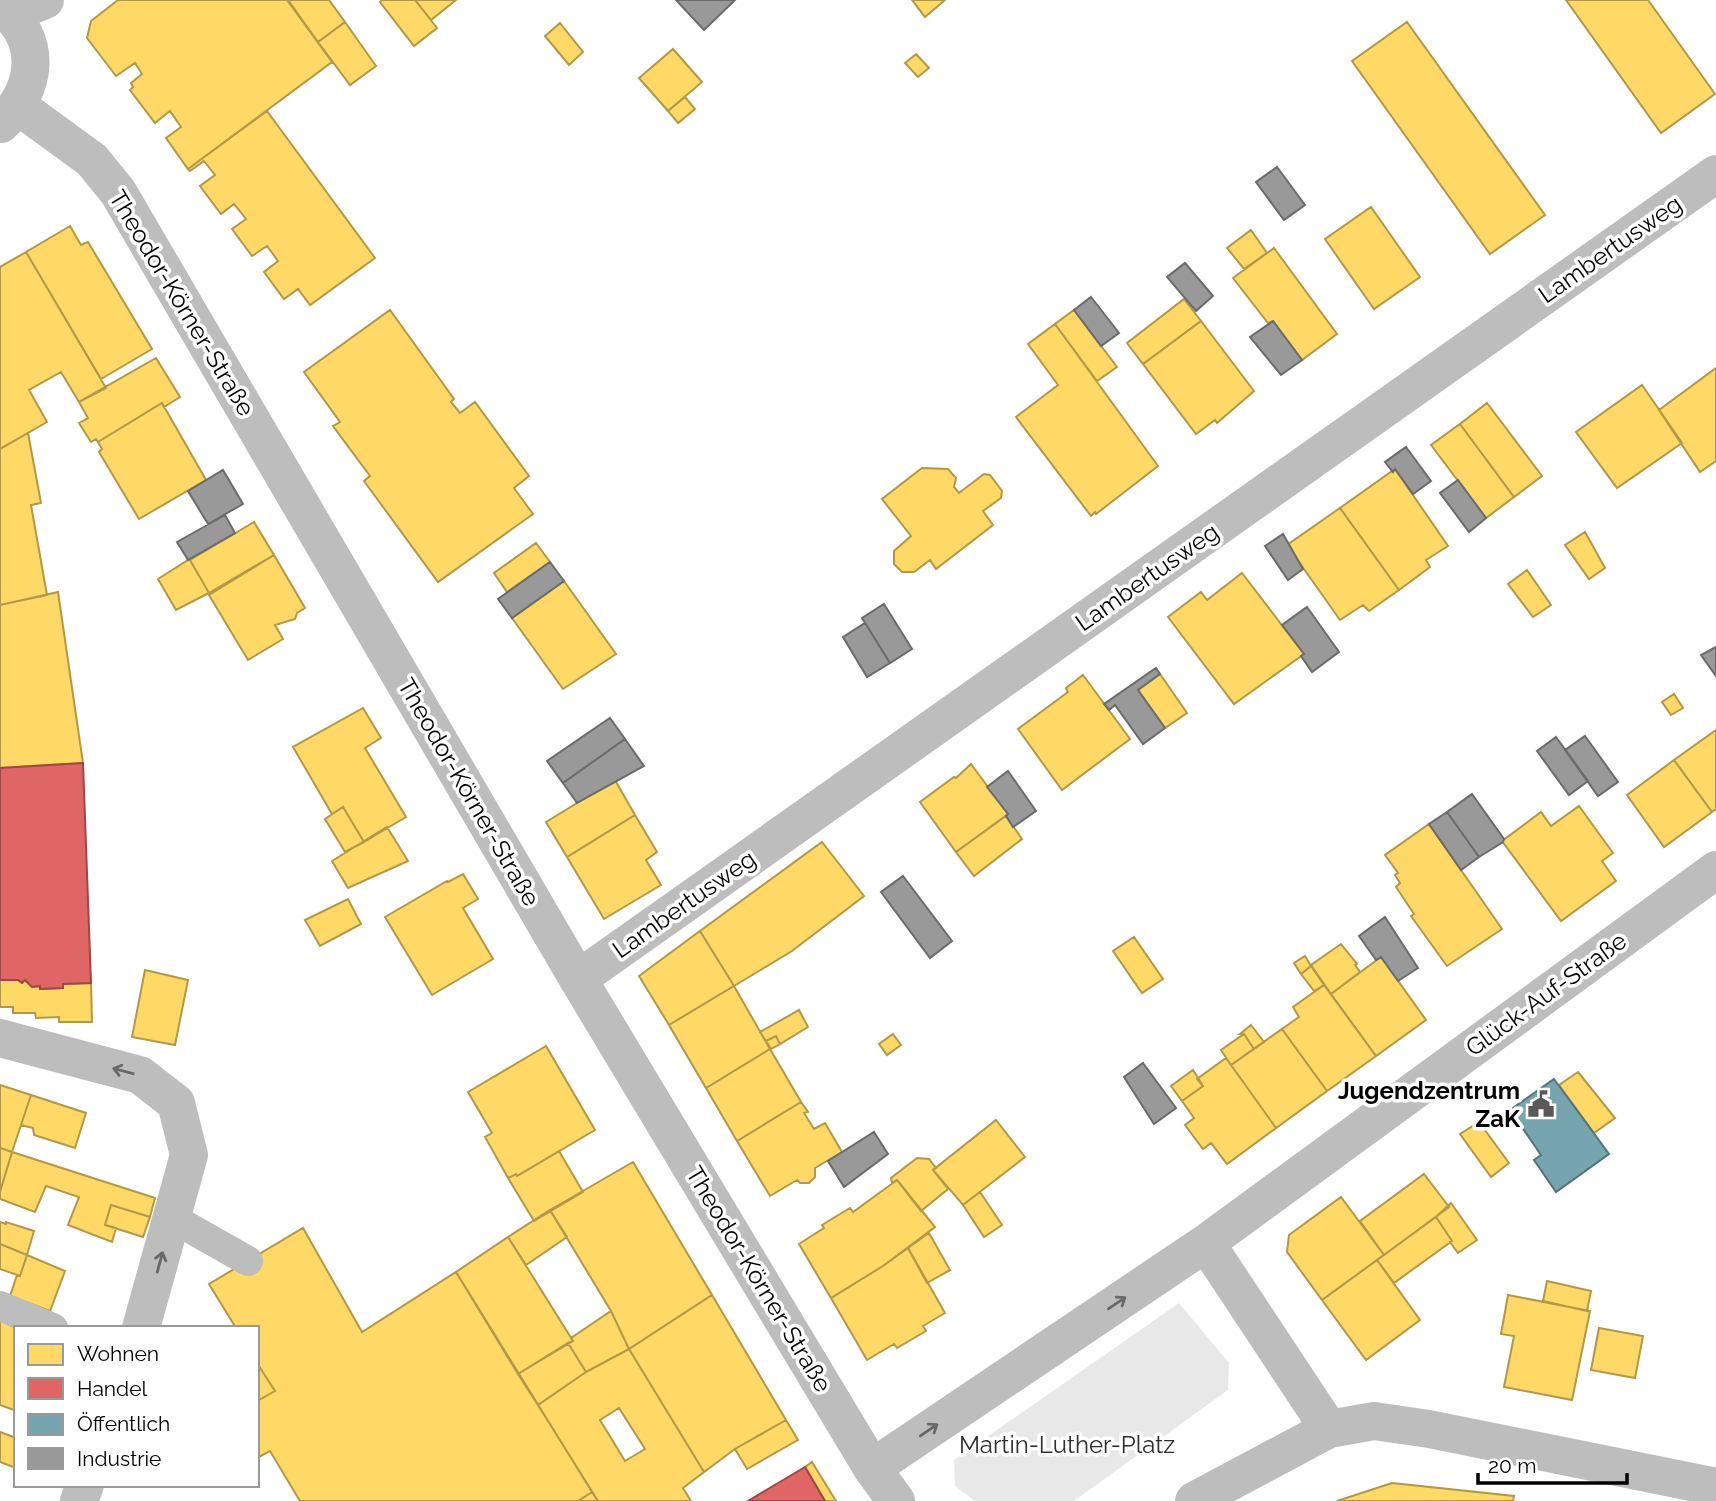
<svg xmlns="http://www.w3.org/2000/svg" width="1716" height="1501" font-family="Raleway,sans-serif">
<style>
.green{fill:#e8e8e8}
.homes{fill:#ffd966;stroke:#b29847;stroke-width:2;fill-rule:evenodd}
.shops{fill:#e06666;stroke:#9d4747;stroke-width:2}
.public{fill:#76a5af;stroke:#53747a;stroke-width:2}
.industry{fill:#999;stroke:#6b6b6b;stroke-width:2}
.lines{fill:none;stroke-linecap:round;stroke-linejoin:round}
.service{stroke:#bdbdbd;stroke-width:30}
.minor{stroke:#bdbdbd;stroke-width:38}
.tertiary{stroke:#bdbdbd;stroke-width:38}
.oneway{stroke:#686868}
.labels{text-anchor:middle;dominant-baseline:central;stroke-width:7;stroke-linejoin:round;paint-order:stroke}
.street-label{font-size:24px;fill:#000;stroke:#fff}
.poi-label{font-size:24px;font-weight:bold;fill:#000;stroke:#fff;text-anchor:end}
.park-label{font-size:24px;fill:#2d2d2d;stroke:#fff}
</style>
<rect width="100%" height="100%" fill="#fff"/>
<path class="green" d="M1179,1303L1229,1363L1228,1390L1074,1501H975L955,1486L954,1460Z"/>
<path class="homes" d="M118,0H287L332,62L188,169L166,138L181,127L170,111L155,123L130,90L133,87L131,83L142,74L135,63L116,76L87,38L91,21Z
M288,0H329L345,22L318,42Z
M382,0H415L437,28L414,46L380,2Z
M415,0H456L431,20Z
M912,0H945L925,17Z
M1566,0H1648L1715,94L1661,133Z
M345,22L376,66L350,85L318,42Z
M1407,22L1545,215L1490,254L1352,61Z
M560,23L583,52L569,65L545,36Z
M673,49L702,82L668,111L639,78Z
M916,54L929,68L918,77L905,63Z
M685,97L695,109L678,123L668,111Z
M267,111L375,258L310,305L298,289L284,299L264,272L278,261L267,246L252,256L232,229L246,219L234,204L221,214L200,186L215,175L204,161L190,171L188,169Z
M1371,207L1420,277L1374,309L1325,239Z
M70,226L81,245L88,242L152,349L101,379L26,252Z
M1251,230L1267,253L1244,269L1227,248Z
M1274,248L1337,334L1302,360L1273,321L1268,323L1233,278Z
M26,252L106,388L79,402L61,372L29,390L47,422L0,449V267Z
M1184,299L1201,321L1143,364L1127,343Z
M390,310L454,399L451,402L460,413L475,402L529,476L514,488L533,514L438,582L364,481L370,476L333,426L340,422L304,372Z
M1074,310L1117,367L1097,381L1055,324Z
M1201,321L1254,391L1217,423L1215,420L1196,434L1143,364Z
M1055,324L1158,466L1096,514L1095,512L1091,516L1016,417L1058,385L1028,344Z
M156,358L180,397L164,407L162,403L98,442L96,439L91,442L79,423L88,418L79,402Z
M1716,368V461L1700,472L1659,410Z
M1642,385L1682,443L1617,488L1576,432Z
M162,403L206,480L139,519L99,452L102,449L98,442Z
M1487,403L1542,476L1514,497L1460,424Z
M1460,424L1514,497L1486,518L1431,445Z
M28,433L41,503L31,505L47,595L0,605V449Z
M922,468L948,469L956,478L954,487L959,493L984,474L990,475L1002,491L1001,498L983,511L993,525L936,569L930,560L914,572H902L894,564V551L911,536L882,499Z
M1395,469L1448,546L1426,560L1430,567L1399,590L1340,508Z
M1340,508L1399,590L1369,611L1363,605L1340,620L1287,545Z
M254,522L274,555L209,593L190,560Z
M1585,532L1605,568L1589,579L1565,545Z
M536,543L550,562L507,592L494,573Z
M274,555L305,608L297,613L295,619L275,625L283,639L248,660L209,595Z
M188,560H190L209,593L176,610L158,579Z
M1527,570L1551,605L1533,617L1508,584Z
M1242,573L1304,654L1234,704L1168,617L1201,592L1207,600Z
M564,581L616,654L563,689L512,618Z
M58,592L83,763L0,768V605Z
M1160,674L1187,713L1165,728L1138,690Z
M1083,675L1130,739L1062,790L1018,729L1068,692L1066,688Z
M1674,694L1683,708L1671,715L1662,702Z
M363,708L381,738L365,748L406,817L364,842L343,807L332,814L293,747Z
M1716,730V809L1712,812L1674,760Z
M1674,760L1712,812L1664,847L1627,795Z
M971,764L1008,814L956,852L920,802L954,777L956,778Z
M615,780L635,815L567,857L546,822Z
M1579,806L1613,853L1602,861L1616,881L1561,921L1502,841L1541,812L1551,826Z
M343,807L364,842L345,852L325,819Z
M635,815L657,852L646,860L661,885L604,919L567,857Z
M1006,816L1022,839L974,876L956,852Z
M1429,824L1502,929L1447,966L1411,916L1414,914L1396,887L1400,883L1395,875L1398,873L1385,855Z
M387,827L408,861L348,888L332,861Z
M822,842L864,896L792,951L734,986L700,931Z
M463,874L478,899L463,908L493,959L432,995L385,917L447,881L448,882Z
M348,899L361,924L320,946L305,920Z
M700,931L734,986L669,1025L639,976Z
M1134,937L1163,979L1142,993L1113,951Z
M1341,944L1357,964L1355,965L1360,972L1331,994L1311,965Z
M1305,956L1311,966L1301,974L1294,963Z
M1381,957L1426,1020L1376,1056L1331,994Z
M1311,966L1324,985L1314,991L1301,974Z
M145,970L188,980L175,1045L132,1037Z
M0,980H18L22,983L25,980L32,987L40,986V989L63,988V984L91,983L92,1022H59V1017L36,1018L35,1013H13V1007H0Z
M1324,985L1376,1056L1327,1091L1282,1029L1299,1017L1293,1007Z
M734,986L770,1049L706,1088L669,1025Z
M799,1010L808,1027L780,1044L776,1036L766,1041L760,1032Z
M1251,1025L1264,1042L1254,1049L1244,1034H1240Z
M1282,1029L1327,1091L1276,1128L1231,1065Z
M893,1034L901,1045L887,1055L879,1044Z
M1244,1034L1254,1049L1231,1065L1221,1050Z
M776,1036L780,1044L771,1049L766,1041Z
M546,1046L595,1130L517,1176L516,1174L508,1178L485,1137L492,1133L468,1092Z
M770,1049L801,1102L737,1141L706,1088Z
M1226,1058L1276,1128L1227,1164L1211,1143L1203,1149L1185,1125L1194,1118L1182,1101L1203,1086L1197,1079Z
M1193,1070L1203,1086L1182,1101L1171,1086Z
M1578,1072L1615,1118L1594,1133L1559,1085Z
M0,1085L31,1095L12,1152L0,1148Z
M31,1095L86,1113L75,1148L34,1135L33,1128L21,1125Z
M801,1102L808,1112L804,1113L814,1129L825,1123L842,1152L815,1168V1177L809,1183H800L797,1180L770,1196L737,1141Z
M996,1120L1025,1157L963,1205L933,1170Z
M1479,1122L1509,1163L1491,1177L1460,1134Z
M0,1148L12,1152L0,1192Z
M559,1151L583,1192L534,1221L508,1178L516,1174L517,1176Z
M12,1152L155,1198L150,1217L111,1205L105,1225L116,1228L112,1242L68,1225L79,1197L46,1186L35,1212L0,1199V1192Z
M917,1158L929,1159L936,1168L933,1170L948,1189L921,1211L897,1180L892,1183L891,1178Z
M633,1162L712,1295L629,1349L611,1311L550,1210Z
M1424,1174L1449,1207L1384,1255L1360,1221Z
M897,1180L935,1227L883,1266L831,1298L799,1244L824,1228L822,1225L850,1208L853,1212Z
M980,1192L1002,1225L984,1237L963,1205Z
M1341,1197L1384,1255L1322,1300L1287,1252L1289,1235Z
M1451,1203L1477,1240L1458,1253L1450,1242L1452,1241L1436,1217Z
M111,1205L150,1217L143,1237L105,1225Z
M550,1210L567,1237L526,1265L508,1237Z
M1436,1217L1452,1241L1394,1283L1377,1260Z
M0,1222L6,1224V1222L34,1231L27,1255L0,1244Z
M303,1228L362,1332L456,1272L592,1492L578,1501H300L270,1451L257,1458V1401L275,1391L257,1363V1328H236L209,1284Z
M929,1233L950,1270L927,1283L908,1248Z
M508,1237L573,1341L518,1374L456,1272Z
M0,1244L27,1255L20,1276L0,1269Z
M908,1248L945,1313L923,1326L926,1331L897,1348L894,1344L867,1360L831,1298L883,1266Z
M27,1255L65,1271L50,1311L10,1296L17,1275L20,1276Z
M1377,1260L1420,1320L1366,1360L1322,1300Z
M1547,1281L1591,1291L1587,1311L1543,1301Z
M712,1295L786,1420L735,1449L704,1472L629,1349Z
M1508,1295L1590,1311L1572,1400L1504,1387L1514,1336L1501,1334Z
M611,1311L629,1349L586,1372L568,1343L573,1341L571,1338Z
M0,1320L16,1328L14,1410L0,1405Z
M1599,1328L1643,1336L1635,1378L1591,1370Z
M568,1343L586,1372L538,1405L518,1374Z
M629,1349L704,1472L683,1488L691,1501H598L538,1405L586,1372ZM619,1408L645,1449L625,1461L600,1420Z
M257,1363L275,1391L257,1401Z
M786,1420L798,1440L747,1469L735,1449Z
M0,1432L16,1438V1468L0,1462Z
M812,1462L836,1501H825L805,1467Z
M1392,1483L1514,1496L1513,1501H1337Z
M592,1492L598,1501H578Z"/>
<path class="shops" d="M83,763L91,983L63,984V988L40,989V986L32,987L25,980L22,983L18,980H0V768Z
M805,1467L825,1501H748Z"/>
<path class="public" d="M1554,1079L1609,1154L1556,1192L1534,1160L1541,1155L1510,1110Z"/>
<path class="industry" d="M676,0H735L704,30Z
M1277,167L1305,205L1284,220L1256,182Z
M1185,263L1213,296L1196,311L1167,277Z
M1091,297L1119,333L1101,346L1074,310Z
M1273,321L1302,360L1281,375L1250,337Z
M1406,447L1431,481L1413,494L1395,469L1393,472L1385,462Z
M223,470L243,504L208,524L188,491Z
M1458,480L1486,518L1469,532L1440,493Z
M225,515L235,533L188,560L177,542Z
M1283,534L1303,569L1288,580L1265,546Z
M550,562L564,581L512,618L498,599Z
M884,604L912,649L890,663L862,618Z
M1307,607L1339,652L1312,672L1301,656L1304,654L1282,625Z
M865,623L890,663L867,677L843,637Z
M1716,647V676L1701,655Z
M1156,668L1160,674L1138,690L1165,728L1143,744L1115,705L1109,710L1104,704Z
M610,718L625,739L563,783L547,761Z
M1585,736L1618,782L1598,796L1565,750Z
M1556,737L1588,781L1569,795L1537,751Z
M625,739L644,766L577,803L563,783Z
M1008,771L1036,811L1013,827L1006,816L1008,814L987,787Z
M1472,794L1504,839L1503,842L1479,857L1447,812Z
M1447,812L1479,857L1461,870L1429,824Z
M903,876L952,941L930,958L881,892Z
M1385,917L1418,968L1398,981L1381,957L1376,960L1359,936Z
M1143,1063L1176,1108L1154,1124L1124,1077Z
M874,1132L888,1154L844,1187L828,1161Z"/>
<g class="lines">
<path class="service" d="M171,1221L188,1227L248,1261
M0,1306L53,1328"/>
<path class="minor" d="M11,14L45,0
M578,979L1716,174
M0,1038L140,1075L176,1103L189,1155L141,1328
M1329,1429L1374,1421L1429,1429L1716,1487
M872,1468L1206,1243L1716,870
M79,1501L85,1485
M1194,1501L1329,1429L1206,1243"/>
<path class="tertiary" d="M0,6C44,39 37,89 1,124
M18,106L92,160L118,192L578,979L872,1468L896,1501"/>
</g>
<defs><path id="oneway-shaft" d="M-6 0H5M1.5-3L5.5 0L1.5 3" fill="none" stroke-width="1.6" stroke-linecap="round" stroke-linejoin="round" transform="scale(1.75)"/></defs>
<g class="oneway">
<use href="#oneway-shaft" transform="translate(123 1071) rotate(-165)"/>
<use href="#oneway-shaft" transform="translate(160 1262) rotate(-75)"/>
<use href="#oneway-shaft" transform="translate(1117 1303) rotate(-34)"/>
<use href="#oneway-shaft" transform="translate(929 1430) rotate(-34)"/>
</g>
<defs>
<symbol id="civic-bare" viewBox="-9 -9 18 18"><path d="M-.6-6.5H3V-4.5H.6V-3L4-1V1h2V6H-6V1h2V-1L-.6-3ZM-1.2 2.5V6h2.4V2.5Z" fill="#595959" stroke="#fff" stroke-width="2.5" paint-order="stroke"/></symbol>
</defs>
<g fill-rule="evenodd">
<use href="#civic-bare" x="1522" y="1085" width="38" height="38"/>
</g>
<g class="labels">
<g class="street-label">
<text transform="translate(1610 249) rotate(-35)">Lambertusweg</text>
<text transform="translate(182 303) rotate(59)">Theodor-Körner-Straße</text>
<text transform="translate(1147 577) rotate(-35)">Lambertusweg</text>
<text transform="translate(469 792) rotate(60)">Theodor-Körner-Straße</text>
<text transform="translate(684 904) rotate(-35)">Lambertusweg</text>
<text transform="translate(1546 994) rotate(-36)">Glück-Auf-Straße</text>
<text transform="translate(759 1279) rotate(59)">Theodor-Körner-Straße</text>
</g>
<g class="poi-label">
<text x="1520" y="1090">Jugendzentrum<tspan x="1520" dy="28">ZaK</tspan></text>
</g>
<g class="park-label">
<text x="1067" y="1444">Martin-Luther-Platz</text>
</g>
</g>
<rect x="14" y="1326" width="245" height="161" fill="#ffffff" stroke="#999999" stroke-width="2"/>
<rect x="28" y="1344" width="35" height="21" fill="#ffd966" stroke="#999999" stroke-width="2"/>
<text x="77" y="1361" font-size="21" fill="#000000">Wohnen</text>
<rect x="28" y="1378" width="35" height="21" fill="#e06666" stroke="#999999" stroke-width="2"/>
<text x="77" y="1396" font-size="21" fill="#000000">Handel</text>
<rect x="28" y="1414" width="35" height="21" fill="#76a5af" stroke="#999999" stroke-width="2"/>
<text x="77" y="1431" font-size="21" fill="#000000">Öffentlich</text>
<rect x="28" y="1448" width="35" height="21" fill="#999999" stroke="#999999" stroke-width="2"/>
<text x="77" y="1466" font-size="21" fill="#000000">Industrie</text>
<path d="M1478 1473v10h149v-10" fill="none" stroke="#000000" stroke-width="3.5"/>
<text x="1488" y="1473" font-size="21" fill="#000000" stroke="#ffffff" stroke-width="5" paint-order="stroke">20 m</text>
</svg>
